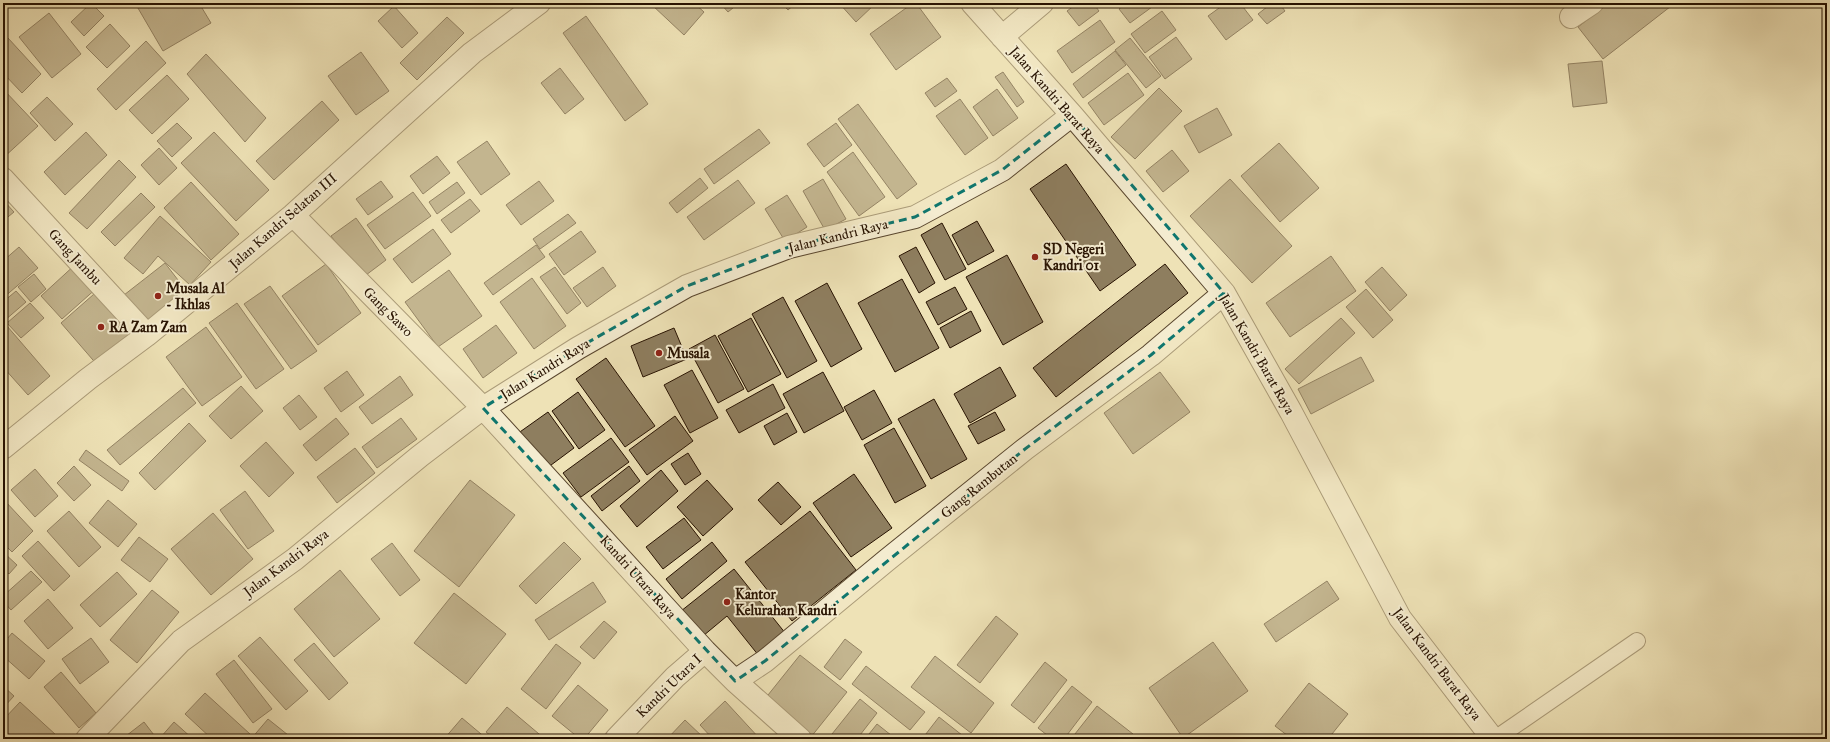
<svg xmlns="http://www.w3.org/2000/svg" width="1830" height="742" font-family="'IM FELL Great Primer',serif">
<style>
.building{fill:#8e7e5f;stroke:#271201}
.lines{fill:none;stroke-linecap:round;stroke-linejoin:round}
.service-casing{stroke:#59462e;stroke-width:18}
.minor-casing{stroke:#59462e;stroke-width:24}
.service{stroke:#f4ecd0;stroke-width:16}
.minor{stroke:#f4ecd0;stroke-width:22}
.marked{fill:none;stroke:#0f766e;stroke-width:3;stroke-dasharray:8 5;stroke-linejoin:round}
.poi-dot{fill:#8f2418;stroke:#f4ecd0;stroke-width:1.5}
.labels{text-anchor:middle;dominant-baseline:central;stroke-width:4;stroke-linejoin:round;paint-order:stroke}
.street-label{font-size:14px;fill:#271201;stroke:#f4ecd0}
.poi-label{font-size:14px;font-weight:bold;fill:#271201;stroke:#f4ecd0;text-anchor:start}
</style>
<rect width="100%" height="100%" fill="#eee2b6"/>
<filter id="stains"><feTurbulence type="fractalNoise" baseFrequency=".005" numOctaves="4"/><feColorMatrix values="0 0 0 0 .2 0 0 0 0 .09 0 0 0 0 .02 0 0 0 .5 -.17"/></filter>
<radialGradient id="worn" r=".72"><stop offset=".6" stop-color="#630" stop-opacity="0"/><stop offset="1" stop-color="#630" stop-opacity=".3"/></radialGradient>
<path class="building" d="M91,3L104,16L84,36L71,22Z
M135,3H199L211,23L163,51Z
M480,3H488L484,7Z
M654,3H694L704,12L684,35L652,5Z
M720,3H739L728,12Z
M781,3H796L788,10Z
M839,3H876L856,22Z
M913,3H916L941,37L896,70L870,34Z
M1078,3H1093L1099,11L1079,26L1067,11Z
M1127,3H1148L1152,7L1130,23L1119,9Z
M1226,3H1240L1253,20L1226,40L1208,16Z
M1272,3H1279L1285,11L1267,24L1258,14Z
M1609,3H1675L1603,59L1578,27Z
M394,6L418,33L402,48L378,21Z
M1162,11L1176,30L1145,53L1131,34Z
M49,13L81,54L52,78L19,37Z
M586,16L648,104L625,121L563,33Z
M447,17L464,33L417,80L400,63Z
M1100,20L1115,42L1072,73L1057,51Z
M110,24L130,46L107,68L86,47Z
M1176,37L1192,59L1165,79L1149,57Z
M8,38L41,74L22,93L3,73V43Z
M1130,38L1161,76L1146,88L1115,50Z
M146,41L166,63L116,110L97,89Z
M1115,51L1126,65L1083,98L1073,84Z
M361,52L389,91L356,115L328,76Z
M206,54L266,118L245,142L187,74Z
M1602,61L1607,103L1573,107L1568,64Z
M560,68L584,99L565,114L541,83Z
M1003,72L1024,102L1017,107L995,77Z
M1128,73L1144,95L1104,125L1088,103Z
M167,75L189,99L152,134L129,110Z
M947,78L957,91L935,107L925,93Z
M1159,88L1182,111L1135,159L1111,137Z
M3,89L38,126L3,158Z
M997,89L1018,118L993,136L973,107Z
M47,97L73,124L55,141L30,113Z
M960,99L988,138L965,155L936,116Z
M322,101L339,120L274,180L256,161Z
M858,104L917,184L897,199L838,119Z
M1217,108L1232,135L1199,153L1184,126Z
M177,123L192,138L172,157L157,141Z
M836,123L852,145L824,167L807,144Z
M759,129L770,143L714,184L704,169Z
M86,132L107,155L65,195L44,172Z
M214,132L269,190L236,221L181,163Z
M487,141L510,174L481,195L457,162Z
M1279,143L1319,188L1280,222L1241,176Z
M159,148L177,168L159,185L141,165Z
M1172,150L1189,171L1163,192L1146,171Z
M853,152L885,197L859,216L827,172Z
M437,156L450,173L423,194L410,176Z
M119,160L136,177L87,229L69,213Z
M1066,164L1136,265L1100,291L1030,189Z
M700,178L708,188L677,213L669,203Z
M823,179L846,219L825,230L803,191Z
M1230,179L1292,246L1252,283L1190,216Z
M738,180L755,203L704,240L687,217Z
M381,181L393,197L368,215L356,199Z
M539,181L554,201L521,225L506,205Z
M191,182L239,234L211,260L164,208Z
M457,182L465,193L437,214L429,202Z
M413,192L431,216L385,249L367,225Z
M141,193L155,207L115,246L101,232Z
M787,195L807,227L785,241L765,209Z
M470,199L480,211L451,233L441,220Z
M3,200L14,212L3,221Z
M568,214L576,223L540,249L533,239Z
M160,216L211,262L190,285L158,256L143,274L124,258Z
M356,218L386,260L362,278L331,236Z
M977,221L994,251L968,265L952,235Z
M942,223L966,269L945,280L921,235Z
M433,229L451,254L412,283L393,259Z
M581,231L596,252L564,275L549,254Z
M536,245L545,257L493,295L484,283Z
M19,247L38,268L3,298V261Z
M916,247L935,283L919,293L899,256Z
M1007,255L1043,322L1003,345L966,277Z
M1331,256L1356,291L1290,337L1266,303Z
M77,263L98,287L62,319L41,296Z
M165,263L191,297L150,329L124,295Z
M326,264L361,313L318,345L282,296Z
M1165,264L1188,293L1056,397L1033,368Z
M555,267L581,303L567,314L540,277Z
M603,267L616,286L587,307L573,288Z
M1382,267L1407,295L1390,311L1365,282Z
M449,270L482,316L438,347L405,302Z
M34,274L46,289L31,302L18,287Z
M532,278L566,326L534,349L500,302Z
M902,279L939,348L895,372L858,303Z
M827,283L862,349L831,367L795,301Z
M270,286L317,351L291,369L244,304Z
M102,287L141,331L99,367L61,323Z
M955,287L967,309L938,325L926,302Z
M1366,289L1393,320L1373,338L1346,307Z
M16,291L26,302L4,321L3,302Z
M783,297L817,361L787,378L752,314Z
M30,303L44,318L21,338L7,323Z
M237,303L284,369L256,389L209,323Z
M971,311L981,331L950,348L940,328Z
M751,318L781,374L748,392L718,336Z
M1341,318L1355,333L1299,384L1285,369Z
M496,325L517,353L483,378L463,349Z
M7,326L50,376L28,395L3,367V330Z
M206,327L242,377L202,406L166,357Z
M674,328L687,359L643,377L631,346Z
M715,335L744,389L718,403L689,349Z
M1361,357L1374,381L1311,414L1298,389Z
M606,358L655,426L625,447L576,379Z
M1000,367L1016,396L970,423L954,394Z
M692,370L718,418L690,433L664,385Z
M347,371L364,395L341,412L324,388Z
M823,372L844,411L804,433L783,394Z
M1160,372L1190,412L1133,454L1104,413Z
M400,376L413,395L372,424L359,407Z
M773,384L785,408L739,433L726,410Z
M241,386L263,411L231,439L209,416Z
M183,388L196,403L120,465L107,450Z
M874,390L892,423L862,440L844,407Z
M578,392L605,430L579,449L552,411Z
M299,395L317,417L300,430L283,408Z
M934,399L967,459L931,479L898,419Z
M548,412L574,448L543,471L517,434Z
M995,412L1005,430L978,444L968,426Z
M787,413L797,432L774,445L764,426Z
M675,416L693,441L647,475L629,450Z
M336,418L349,434L316,461L303,445Z
M401,418L417,439L377,468L362,447Z
M189,423L206,441L155,490L139,473Z
M894,428L926,486L895,503L864,445Z
M611,438L629,462L581,497L563,473Z
M266,442L294,473L269,497L240,466Z
M355,448L375,473L337,503L317,477Z
M86,450L129,481L122,491L79,460Z
M688,453L701,474L685,485L671,464Z
M74,466L91,485L74,501L57,483Z
M629,466L640,481L602,511L591,496Z
M35,469L58,496L35,517L11,490Z
M661,470L678,491L637,527L620,506Z
M854,474L892,528L851,557L813,503Z
M470,480L515,515L459,587L414,551Z
M707,480L733,509L703,536L677,507Z
M778,482L801,507L781,525L758,500Z
M245,491L274,531L248,549L220,510Z
M108,500L137,524L118,547L89,523Z
M5,501L33,531L12,552L3,543V503Z
M69,511L101,547L79,567L47,531Z
M810,511L856,570L792,621L745,562Z
M213,513L253,559L211,595L171,549Z
M684,518L701,540L663,569L646,547Z
M139,537L168,559L150,582L121,560Z
M38,541L70,576L54,591L22,556Z
M564,542L581,559L536,604L519,586Z
M712,542L727,561L682,599L666,579Z
M392,543L420,580L400,596L371,559Z
M3,552L17,565L9,574L3,568Z
M734,569L786,634L759,656L727,616L697,641L676,615Z
M340,570L380,619L334,657L294,609Z
M31,571L42,582L11,610L3,601V596Z
M117,572L137,594L100,627L80,605Z
M1327,581L1339,599L1276,642L1264,624Z
M593,582L606,602L549,640L535,620Z
M152,590L179,612L137,663L110,640Z
M454,593L506,634L466,684L414,643Z
M48,599L73,628L48,649L24,621Z
M996,616L1018,634L980,683L957,665Z
M604,621L617,632L594,659L580,647Z
M12,633L45,661L29,679L3,656V644Z
M260,637L308,691L286,710L238,656Z
M91,638L109,662L80,684L62,659Z
M845,639L862,652L840,680L824,667Z
M1213,642L1248,691L1183,738L1149,688Z
M314,643L348,683L329,700L294,660Z
M556,644L581,663L546,709L521,689Z
M800,655L847,692L811,737L764,700Z
M935,656L994,703L971,733L911,687Z
M234,660L272,709L253,723L216,674Z
M1045,662L1067,680L1034,723L1011,705Z
M866,666L925,712L910,730L852,684Z
M61,672L96,713L79,728L44,687Z
M1309,683L1348,714L1328,739H1292L1275,726Z
M578,685L608,710L584,739H580L552,716Z
M3,686L14,696L3,708Z
M1072,686L1092,702L1064,739H1052L1038,728Z
M205,693L250,734L245,739H212L185,714Z
M860,699L877,713L857,739H828Z
M725,701L760,739H713L700,725Z
M20,702L56,735L52,739H3V720Z
M1097,706L1133,734L1130,739H1071Z
M507,707L545,739H495L486,732Z
M939,717L967,739H922Z
M462,718L487,739H444Z
M268,719L288,735L284,739H251Z
M685,720L705,739H667Z
M144,722L157,739H122Z
M174,722L193,739L160,738Z
M877,724L896,739H865Z"/>
<g class="lines">
<defs>
<path id="service" d="M1495,739L1637,641"/>
<path id="minor" d="M972,3L1072,115L1224,293L1291,412L1400,618L1493,739
M1571,17L1592,3
M1002,37L1042,3
M3,179L147,335
M293,215L483,408L705,651L735,681L800,739
M3,448L88,379L147,335L293,215L472,53L539,3
M735,681L765,661L887,560L1025,449L1151,355L1224,293
M87,739L181,641L295,559L420,456L483,408L578,348L687,286L789,247L915,217L1002,170L1072,115
M616,739L675,677L705,651"/>
</defs>
<use href="#service" class="service-casing"/>
<use href="#minor" class="minor-casing"/>
<use href="#service" class="service"/>
<use href="#minor" class="minor"/>
</g>
<path d="M0 0H1830V742H0ZM1072,115L1224,293L1151,355L1025,449L765,661L735,681L483,408L578,348L687,286L789,247L915,217L1002,170Z" fill="#eee2b6" fill-opacity=".55" fill-rule="evenodd"/>
<path class="marked" d="M1072,115L1224,293L1151,355L1025,449L765,661L735,681L483,408L578,348L687,286L789,247L915,217L1002,170Z"/>
<g class="poi-dot">
<circle cx="1035" cy="257" r="4"/>
<circle cx="158" cy="296" r="4"/>
<circle cx="101" cy="327" r="4"/>
<circle cx="659" cy="353" r="4"/>
<circle cx="727" cy="602" r="4"/>
</g>
<g class="labels">
<g class="street-label">
<text transform="translate(1057 100) rotate(49)">Jalan Kandri Barat Raya</text>
<text transform="translate(283 221) rotate(-41)">Jalan Kandri Selatan III</text>
<text transform="translate(838 236) rotate(-14)">Jalan Kandri Raya</text>
<text transform="translate(75 257) rotate(47)">Gang Jambu</text>
<text transform="translate(388 312) rotate(45)">Gang Sawo</text>
<text transform="translate(1257 354) rotate(60)">Jalan Kandri Barat Raya</text>
<text transform="translate(545 369) rotate(-32)">Jalan Kandri Raya</text>
<text transform="translate(979 486) rotate(-39)">Gang Rambutan</text>
<text transform="translate(286 563) rotate(-37)">Jalan Kandri Raya</text>
<text transform="translate(638 577) rotate(48)">Kandri Utara Raya</text>
<text transform="translate(1437 664) rotate(53)">Jalan Kandri Barat Raya</text>
<text transform="translate(669 686) rotate(-44)">Kandri Utara I</text>
</g>
<g class="poi-label">
<text x="1043" y="249">SD Negeri<tspan x="1043" dy="16">Kandri 01</tspan></text>
<text x="166" y="288">Musala Al<tspan x="166" dy="16">- Ikhlas</tspan></text>
<text x="109" y="327">RA Zam Zam</text>
<text x="667" y="353">Musala</text>
<text x="735" y="594">Kantor<tspan x="735" dy="16">Kelurahan Kandri</tspan></text>
</g>
</g>
<rect width="1830" height="742" fill="none" stroke="#eee2b6" stroke-width="16"/>
<rect x="4" y="4" width="1822" height="734" fill="none" stroke="#271201" stroke-width="2"/>
<rect x="8" y="8" width="1814" height="726" fill="none" stroke="#271201"/>
<rect width="100%" height="100%" filter="url(#stains)"/>
<rect width="100%" height="100%" fill="url(#worn)"/>
</svg>
